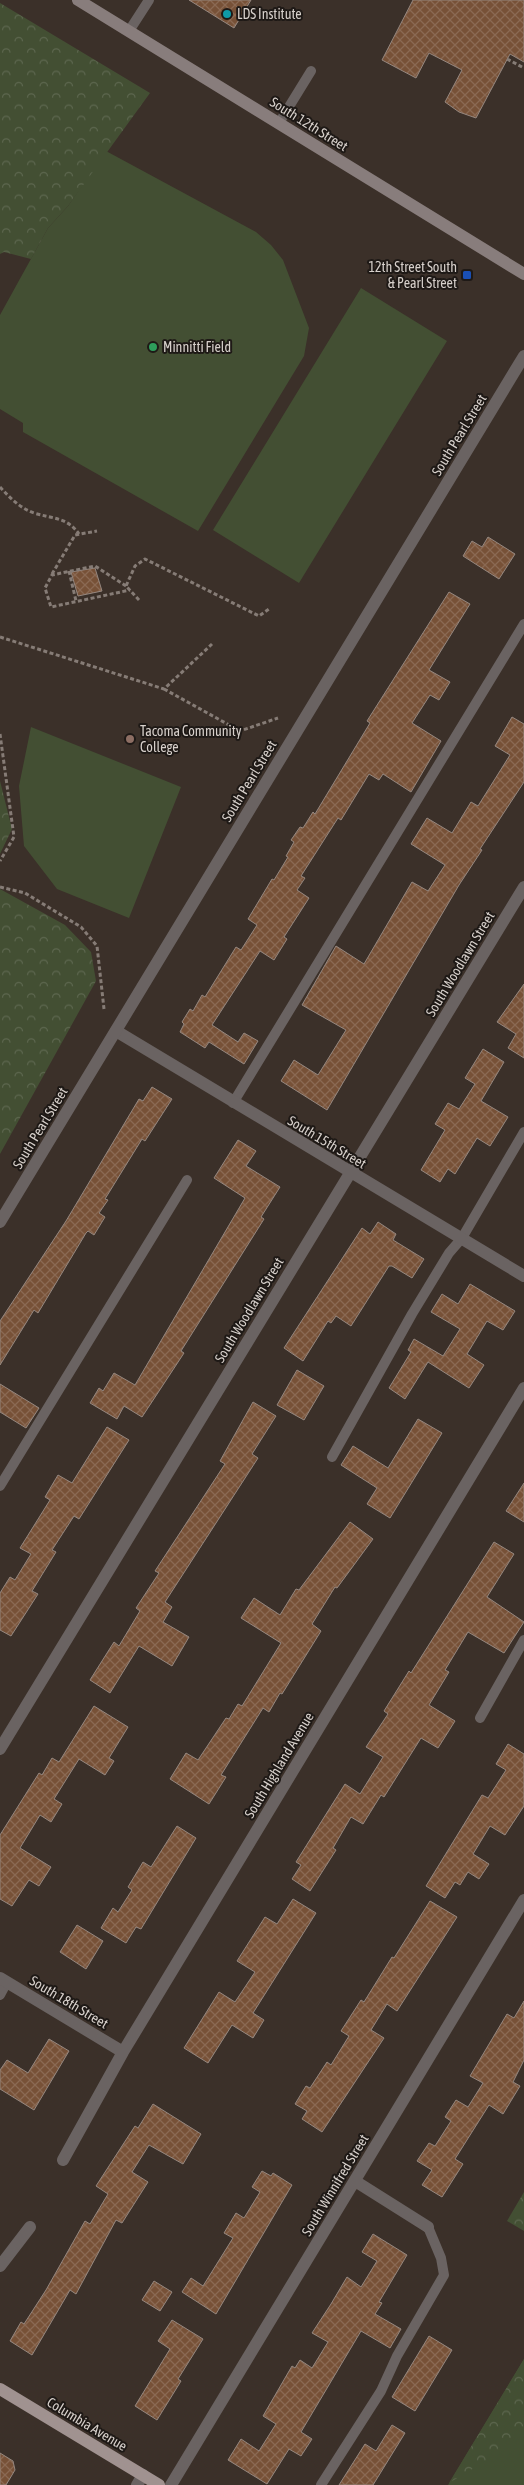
<svg xmlns="http://www.w3.org/2000/svg" width="524" height="2485" font-family="'Asap Condensed',sans-serif">
<style>
.green{fill:#434f33}
.forest{fill:url(#forest-crowns)}
.building{fill:url(#building-cross-hatch);stroke:#95877f}
.lines{fill:none;stroke-linecap:round;stroke-linejoin:round}
.path{stroke:#867c76;stroke-width:3;stroke-dasharray:4 2.5;stroke-linecap:butt}
.service{stroke:#6a6362;stroke-width:10}
.minor{stroke:#6a6362;stroke-width:12}
.tertiary{stroke:#6a6362;stroke-width:12}
.secondary{stroke:#887d7c;stroke-width:12}
.primary{stroke:#a09290;stroke-width:12}
.culture-dot{fill:#0f9aa8;stroke:#1e1916;stroke-width:2}
.transit-dot{fill:#1a4fb4;stroke:#1e1916;stroke-width:2}
.leisure-dot{fill:#2e9e5b;stroke:#1e1916;stroke-width:2}
.education-dot{fill:#8d6e63;stroke:#1e1916;stroke-width:2}
.labels{text-anchor:middle;dominant-baseline:central;stroke-width:4;stroke-linejoin:round;paint-order:stroke}
.poi-label{font-size:14px;fill:#d7d0cb;stroke:#1e1916;text-anchor:start}
.street-label{font-size:14px;fill:#d7d0cb;stroke:#1e1916}
</style>
<defs>
<pattern id="forest-crowns" width="20" height="18" patternUnits="userSpaceOnUse" patternTransform="scale(1.25)"><rect width="20" height="18" fill="#434f33"/><path d="M2 6a3 3 0 1 1 6 0M12 15a3 3 0 1 1 6 0" fill="none" stroke="#5d674f"/></pattern>
<pattern id="building-cross-hatch" width="8" height="8" patternUnits="userSpaceOnUse" patternTransform="scale(1.25)"><rect width="8" height="8" fill="#775137"/><path d="M0 0l8 8M0 8l8-8" fill="none" stroke="#8a6953"/></pattern>
</defs>
<rect width="100%" height="100%" fill="#3b3029"/>
<path class="green" d="M106,151L256,232L271,245L283,260L309,328L304,356L198,531L23,432V423L0,409V315L48,228L68,206Z
M361,288L447,341L299,583L213,530Z
M31,727L181,787L129,918L57,889L24,846L19,786Z
M524,2359V2485H448Z"/>
<path class="forest" d="M0,3L150,93L68,206L48,228L31,259L4,252L0,254Z
M0,781L12,829L0,854Z
M0,889L65,925L91,952L96,981L0,1154Z
M524,2192V2231L507,2221Z
M524,2359V2440L514,2444L449,2483Z"/>
<path class="building" d="M189,0H251L234,28Z
M413,0H524V62L510,54L476,118L459,112L445,102L462,70L429,53L416,78L382,60Z
M488,537L515,554L499,579L463,556L472,541L482,547Z
M95,568L102,591L78,596L71,572Z
M449,592L470,604L429,670L450,682L439,700L430,695L412,723L441,741L411,792L383,774L379,780L369,774L341,820L338,818L301,876L305,878L297,890L309,898L284,937L287,939L274,960L260,951L212,1025L238,1042L244,1033L258,1041L244,1064L209,1042L205,1048L180,1032L184,1024L182,1022L190,1009L193,1011L202,995L205,997L236,947L241,950L257,925L248,919L272,879L274,880L288,857L286,856L294,842L291,840L300,827L303,828L313,812L315,814L370,723L367,721Z
M512,717L524,724V782L480,849L482,850L459,885L327,1110L281,1081L294,1060L318,1075L346,1030L302,1005L336,946L364,964L412,882L428,891L445,865L411,844L427,818L452,833L471,802L478,806L510,755L495,746Z
M524,984V1058L508,1048L516,1034L497,1022Z
M483,1049L504,1062L481,1101L508,1117L490,1146L477,1138L455,1174L448,1169L440,1182L421,1170L445,1130L435,1124L448,1103L459,1109L475,1084L465,1078Z
M152,1087L172,1099L145,1141L142,1139L105,1199L108,1200L99,1213L105,1217L94,1235L88,1231L86,1233L38,1313L34,1310L0,1365V1321L66,1221L139,1099L143,1101Z
M238,1140L256,1151L246,1166L280,1187L261,1217L264,1219L181,1351L184,1353L142,1417L124,1406L117,1419L90,1403L99,1388L103,1391L114,1373L135,1385L245,1198L214,1178Z
M378,1222L396,1234L393,1240L424,1259L412,1278L392,1266H389L351,1326L336,1316L331,1323L328,1321L303,1361L284,1348L362,1228L370,1234Z
M470,1284L515,1311L503,1330L487,1321L467,1354L484,1365L469,1388L428,1362L405,1399L389,1388L411,1352L408,1350L414,1339L443,1356L460,1329L431,1312L442,1294L458,1304Z
M297,1370L324,1386L304,1420L277,1405Z
M0,1384L39,1408L26,1428L0,1412Z
M253,1402L276,1416L252,1454L258,1458L165,1602L172,1607L163,1622L189,1637L172,1666L139,1646L110,1693L90,1680L114,1642L119,1646L140,1611L136,1608L159,1573L155,1571L225,1464L220,1461Z
M418,1419L442,1433L390,1518L367,1504L377,1488L341,1465L353,1446L388,1468Z
M107,1427L129,1440L79,1519L74,1516L52,1550L56,1552L32,1591L38,1594L11,1636L0,1630V1593L10,1577L15,1580L31,1554L20,1548L50,1500L45,1497L58,1475L72,1483Z
M524,1483V1522L506,1511Z
M350,1522L373,1539L337,1588L335,1587L312,1624L321,1631L282,1694L280,1693L269,1712L263,1708L221,1775L226,1777L209,1804L170,1779L186,1753L198,1760L226,1718L229,1719L238,1704L242,1706L281,1643L241,1618L254,1598L280,1615L296,1589L299,1590Z
M494,1542L514,1554L487,1597L524,1622L504,1653L468,1632L445,1670L449,1672L429,1705L455,1721L438,1748L421,1738L384,1797L381,1795L363,1824L351,1817L333,1848L336,1850L310,1891L292,1879L301,1865L296,1862L345,1784L360,1794L383,1757L366,1747L388,1714L384,1711L409,1671L411,1673Z
M94,1706L128,1727L109,1758L114,1761L105,1775L79,1759L54,1799L62,1804L51,1822L40,1815L20,1848L51,1867L39,1886L29,1880L12,1906L0,1899V1835L39,1773L42,1775L52,1758L59,1762Z
M508,1744L524,1754V1806L505,1835L490,1826L473,1854L489,1864L479,1879L468,1872L460,1885L455,1882L445,1898L426,1886L482,1795L488,1798L506,1770L496,1764Z
M177,1826L196,1838L141,1929L136,1927L126,1943L101,1928L113,1908L118,1912L132,1890L128,1887L143,1862L151,1867Z
M293,1899L316,1913L253,2013L264,2020L253,2038L232,2025L208,2063L184,2048L219,1992L235,2002L255,1972L237,1961L265,1917L277,1924Z
M430,1901L457,1917L397,2011L387,2004L371,2030L384,2038L322,2132L302,2119L307,2111L295,2104L306,2086L310,2088L327,2062L331,2065L349,2036L341,2031L361,2000L364,2002L392,1957L394,1958Z
M77,1925L103,1941L86,1969L60,1952Z
M524,2001V2060L513,2082L520,2086L503,2114L489,2105L455,2159L463,2164L442,2197L422,2185L432,2170L417,2161L429,2143L435,2146L451,2121L445,2117L456,2100L468,2107L483,2083L470,2076L507,2014L514,2018Z
M49,2039L69,2051L34,2110L0,2089V2070L7,2060L28,2073Z
M153,2104L201,2134L183,2164L149,2145L132,2172L148,2182L122,2223L116,2220L76,2294L70,2290L32,2355L10,2341L21,2322L24,2324L46,2290L85,2221L90,2224L108,2194L96,2186L135,2126L138,2128Z
M262,2171L271,2176L273,2173L292,2185L216,2314L182,2292L191,2278L203,2286L233,2238L224,2233L236,2213L244,2218L260,2192L252,2187Z
M373,2234L407,2255L379,2302L382,2303L375,2314L401,2329L390,2348L361,2331L301,2432L312,2439L301,2456L289,2449L267,2484L228,2460L241,2439L259,2451L276,2424L263,2416L292,2366L295,2368L300,2360L312,2368L328,2342L312,2333L331,2304L347,2277L361,2287L377,2261L362,2252Z
M154,2281L172,2292L160,2311L142,2300Z
M172,2320L203,2339L178,2379L181,2381L157,2420L135,2406L170,2349L158,2341Z
M429,2336L452,2350L415,2411L392,2397Z
M392,2425L405,2433L373,2485H339L365,2444L376,2451Z
M0,2453L13,2461L15,2470L6,2485H0Z"/>
<g class="lines">
<path class="path" d="M507,59L524,68
M0,487C10,498 20,508 34,513C53,519 67,517 79,534
M69,571L76,601
M52,574L75,535L97,531
M126,586L95,566L52,575L45,588L51,607L130,590
M139,600L126,586L135,566L145,559L259,616L269,609
M0,637L164,689L212,644
M164,689L240,731L278,718
M0,734L14,837L0,861
M0,887L25,893L81,927L97,946L104,1009"/>
<path class="service" d="M129,31L149,0
M279,123L311,71
M233,1103L524,624
M332,1457L412,1314L449,1253L462,1238L524,1132
M0,1486L187,1180
M480,1718L524,1640
M0,1995L7,1982
M321,2485L381,2391L397,2356L444,2275L441,2258L428,2227"/>
<path class="minor" d="M116,1031L524,1276
M0,1749L524,887
M0,1978L123,2052
M63,2160L123,2052L524,1388
M355,2181L428,2227
M0,2266L30,2227
M137,2485L143,2475
M171,2485L524,1900"/>
<path class="tertiary" d="M0,1222L524,356"/>
<path class="secondary" d="M78,0L524,274"/>
<path class="primary" d="M0,2389L159,2485"/>
</g>
<circle class="culture-dot" cx="227" cy="14" r="5"/>
<rect class="transit-dot" x="462" y="270" width="10" height="10" rx="2.5"/>
<circle class="leisure-dot" cx="153" cy="347" r="5"/>
<circle class="education-dot" cx="130" cy="739" r="5"/>
<g class="labels">
<g class="poi-label">
<text x="237" y="14">LDS Institute</text>
<text x="457" y="267" text-anchor="end">12th Street South<tspan x="457" dy="16">&amp; Pearl Street</tspan></text>
<text x="163" y="347">Minnitti Field</text>
<text x="140" y="731">Tacoma Community<tspan x="140" dy="16">College</tspan></text>
</g>
<g class="street-label">
<text transform="translate(309 124) rotate(32)">South 12th Street</text>
<text transform="translate(459 435) rotate(-59)">South Pearl Street</text>
<text transform="translate(249 781) rotate(-59)">South Pearl Street</text>
<text transform="translate(460 964) rotate(-59)">South Woodlawn Street</text>
<text transform="translate(40 1128) rotate(-59)">South Pearl Street</text>
<text transform="translate(327 1142) rotate(31)">South 15th Street</text>
<text transform="translate(249 1310) rotate(-59)">South Woodlawn Street</text>
<text transform="translate(279 1765) rotate(-59)">South Highland Avenue</text>
<text transform="translate(69 2002) rotate(31)">South 18th Street</text>
<text transform="translate(335 2185) rotate(-59)">South Winnifred Street</text>
<text transform="translate(87 2424) rotate(31)">Columbia Avenue</text>
</g>
</g>
</svg>
